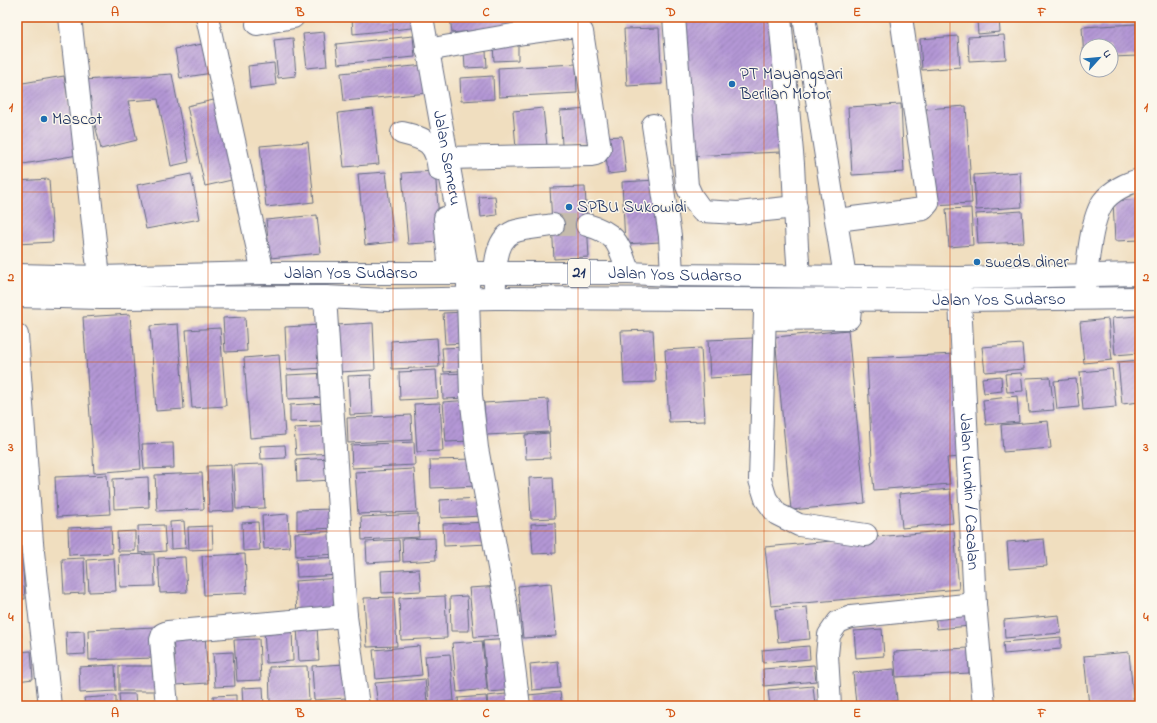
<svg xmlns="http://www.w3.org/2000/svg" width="1157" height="723" font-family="'Indie Flower',sans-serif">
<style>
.building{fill:url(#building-hatch)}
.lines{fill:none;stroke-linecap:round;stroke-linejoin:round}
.minor-tunnel{stroke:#c5bbac;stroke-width:22;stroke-dasharray:22 11;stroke-linecap:butt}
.minor-casing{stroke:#666c80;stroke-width:24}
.highway-casing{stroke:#666c80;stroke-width:24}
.minor{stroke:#fff;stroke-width:22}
.highway{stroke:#fff;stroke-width:22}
.grid{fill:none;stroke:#d45514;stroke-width:1;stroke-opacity:0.55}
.poi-dot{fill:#1f6fb2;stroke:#fbf7ec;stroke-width:1.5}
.labels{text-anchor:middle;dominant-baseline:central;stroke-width:3;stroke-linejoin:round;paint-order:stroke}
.shield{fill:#fbf7ec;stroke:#5e6b89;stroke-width:1}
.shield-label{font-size:16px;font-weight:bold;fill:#1b2f5e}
.poi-label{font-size:17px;fill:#1b2f5e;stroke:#fbf7ec;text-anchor:start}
.street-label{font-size:17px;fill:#1b2f5e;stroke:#fbf7ec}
.neatline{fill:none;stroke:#d45514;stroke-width:1.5}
.grid-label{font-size:13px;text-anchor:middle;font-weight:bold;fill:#d45514}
</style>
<defs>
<pattern id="building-hatch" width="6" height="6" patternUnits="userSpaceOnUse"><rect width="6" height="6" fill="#b497d5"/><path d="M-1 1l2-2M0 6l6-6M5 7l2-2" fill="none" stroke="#927cb0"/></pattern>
</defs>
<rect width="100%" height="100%" fill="#fbf7ec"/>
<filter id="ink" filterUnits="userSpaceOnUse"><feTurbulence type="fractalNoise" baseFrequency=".025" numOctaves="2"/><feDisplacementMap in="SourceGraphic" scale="8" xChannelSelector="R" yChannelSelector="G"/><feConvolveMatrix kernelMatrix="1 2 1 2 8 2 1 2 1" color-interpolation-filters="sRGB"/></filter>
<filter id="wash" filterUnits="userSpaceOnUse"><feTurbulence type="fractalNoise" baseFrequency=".012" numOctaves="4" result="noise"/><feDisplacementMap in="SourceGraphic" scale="16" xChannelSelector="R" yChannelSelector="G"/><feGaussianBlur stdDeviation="0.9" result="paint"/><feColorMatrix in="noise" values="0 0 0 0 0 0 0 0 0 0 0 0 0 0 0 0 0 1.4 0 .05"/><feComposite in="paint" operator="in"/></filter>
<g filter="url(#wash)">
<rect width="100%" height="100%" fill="#f0debf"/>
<g id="blocks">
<path class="building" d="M352,17H420L421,27L353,34Z
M450,17H523L524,26L452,33Z
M682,17H773L781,152L690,156Z
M999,19L1000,32L978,34L977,20Z
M1136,24L1138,56L1111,57V46H1087V59H1084L1082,27Z
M659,28L662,84L627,86L624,29Z
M324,32L327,66L307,68L303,34Z
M1004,35L1006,59L969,61L968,37Z
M413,36L415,57L338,64L336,44Z
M958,36L960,67L922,70L920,39Z
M293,38L296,76L278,78L274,40Z
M208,43L212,73L180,78L175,49Z
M518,44V60L494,61L493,45Z
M486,51L487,67L465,68L464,52Z
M274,63L276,85L250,88L248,66Z
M576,64L577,93L499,97L498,68Z
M425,65L428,93L344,101L341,73Z
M172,74L189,162L171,166L158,99L128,101L137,140L101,149L84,80Z
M64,76L78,155L17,165V84Z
M493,76L494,99L461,101L460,78Z
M218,99L236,179L205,186L187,106Z
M901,104L904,172L852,175L848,107Z
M966,106L972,203L932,205L926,109Z
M543,108L547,146L516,149L513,111Z
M373,109L379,164L344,167L338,113Z
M590,109L592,143L562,145L560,111Z
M622,136L626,172L608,174L604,137Z
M308,142L314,202L266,207L260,146Z
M435,171L441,242L408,244L402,173Z
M386,172L394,242L365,245L358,174Z
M1020,172L1022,207L976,210L974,175Z
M191,174L200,219L146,229L137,185Z
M49,179L53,242L17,244V181Z
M656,180L660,242L625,244L622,182Z
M585,187L589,257L554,259L550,188Z
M495,196L497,215L481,217L479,197Z
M1140,199V240L1115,241L1113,201Z
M971,208L973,245L949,247L946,209Z
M1022,211L1024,242L978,244L976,214Z
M317,215L321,253L270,258L266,220Z
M466,312L468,343L445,344L443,313Z
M130,314L141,469L94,473L83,317Z
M1137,316L1140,353L1115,355L1112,318Z
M245,317L247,351L225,352L223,318Z
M1108,319L1112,360L1084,363L1080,322Z
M373,323L375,370L339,372L336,325Z
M178,324L184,409L156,411L150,326Z
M321,325L323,368L287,370L285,327Z
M220,328L226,406L192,408L186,330Z
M653,330L656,382L624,383L621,331Z
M848,330L865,503L791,510L775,337Z
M437,338L439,367L392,369L391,341Z
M753,338L755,375L710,378L708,340Z
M1022,344L1024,369L985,372L982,347Z
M467,347L469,370L444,372L442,348Z
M701,348L705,421L669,422L665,350Z
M956,354L962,457L947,458L950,484L874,490L871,461H872L867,358Z
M279,355L285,435L250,438L244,358Z
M1140,360V402L1122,404L1118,362Z
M1112,369L1116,407L1083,410L1080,372Z
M436,370L438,398L400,400L399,372Z
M329,373L330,397L288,399L287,375Z
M467,373L469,398L443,399L442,374Z
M1021,373L1023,391L1007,392L1005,374Z
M371,375L373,414L350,415L348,376Z
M1001,376L1002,391L984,393L982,378Z
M1050,377L1054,410L1029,412L1026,378Z
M1076,379L1079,407L1057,409L1054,381Z
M1017,396L1019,422L986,425L983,400Z
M548,399L550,432L486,435L484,403Z
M470,400L472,441L446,442L443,402Z
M325,403L326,421L290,422V405Z
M440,403L443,451L417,452L414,404Z
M411,415L412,440L348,443L347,418Z
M1048,421L1051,448L1003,452L1001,425Z
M332,426L333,453L296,455L294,428Z
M549,433L550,458L526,459L525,435Z
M414,442L415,465L352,468L351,445Z
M173,443L174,468L144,469L142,444Z
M285,445L286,458L261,459L260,446Z
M331,458L332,480L297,482L296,460Z
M476,459L478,486L431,488L430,460Z
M263,464L265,508L236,509L234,465Z
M231,465L234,511L209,512L207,466Z
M414,469L417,512L358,514L355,472Z
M202,473L204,509L157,511L155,475Z
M107,475L110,514L57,517L55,477Z
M148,477L149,507L114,509L113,479Z
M553,477L555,518L531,519L529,478Z
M950,489L953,523L902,528L899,494Z
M481,498L482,516L441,518L440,500Z
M17,506H21L23,530H17Z
M333,509L334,528L297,530V510Z
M288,514L290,547L264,549L262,516Z
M418,514L419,537L362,540L361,517Z
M184,521L186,548L171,549L170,522Z
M258,522L260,550L243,551L242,523Z
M487,522L489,544L444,546L443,524Z
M555,523L556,553L533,554L531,524Z
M164,525L166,551L139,553L138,526Z
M111,526L112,553L69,555L68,528Z
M212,526L213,549L189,550L188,527Z
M954,530L959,589L771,606L765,547Z
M135,531V551H118L117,532Z
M340,531L341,554L296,556L295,533Z
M17,534H19L21,551H17Z
M435,538L436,560L403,562L402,539Z
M1044,539L1047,566L1009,569L1007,542Z
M399,540L400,561L367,563L366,542Z
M154,554L155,586L120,587L119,555Z
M245,554L247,593L204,595L202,556Z
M17,555H22L25,599H17Z
M185,557L187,592L160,593L158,558Z
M341,557L342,575L297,577L296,559Z
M84,558L85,593L64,594L62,559Z
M114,558L116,591L89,592L87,560Z
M419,569L421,591L382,593L381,571Z
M340,578L343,611L297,613L295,581Z
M551,583L556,636L523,638L518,586Z
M501,586L505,635L474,637L469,588Z
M445,596L447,638L401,640L399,598Z
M467,596L469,631H451L450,597Z
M394,597L397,646L367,647L364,598Z
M807,607L810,639L778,642L775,610Z
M969,613L970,626L937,629L935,616Z
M1059,615L1061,633L1005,638L1004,620Z
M17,624H21L22,648L17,649Z
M317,626L319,660L299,661L297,627Z
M154,627L155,658L89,660L88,630Z
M292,627L293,661L266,663L264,629Z
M882,629L884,656L856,658L854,631Z
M84,631L85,654L67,655L66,632Z
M205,634L208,683L176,685L173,636Z
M1061,637V649L1004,654L1003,642Z
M259,639L261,680L237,681L234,640Z
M510,639L515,690L488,692L483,641Z
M482,641L487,689L457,692L452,643Z
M419,646L422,675L376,679L373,650Z
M809,646L810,659L763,663L762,650Z
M968,648L969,673L896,677L894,652Z
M31,651L33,679L17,681V652Z
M233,652L235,686L215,687L213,653Z
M1129,652L1134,706H1089L1084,656Z
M450,654L454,701L429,703L425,656Z
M558,661L560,688L532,690L530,664Z
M345,664L347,698L314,700L312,666Z
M115,665L116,691L80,693L79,667Z
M814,665L816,681L764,686L763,669Z
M119,666H158V691H119Z
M307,666L309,700L270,702L269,667Z
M894,669L897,701L856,704L853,673Z
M425,679L427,702L378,706L375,683Z
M813,686L815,705L770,706L768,690Z
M263,687L264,706H243L242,688Z
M560,692L562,706H529L528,695Z
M515,693L517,706H488L487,696Z
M119,694H135L136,706H120Z
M236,695V706H214L213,696Z
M116,696V706H85L84,698Z
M486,696L487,706H459L458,698Z
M349,702V706H329V705Z"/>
</g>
</g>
<g filter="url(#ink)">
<use href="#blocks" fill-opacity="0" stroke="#666c80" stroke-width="1"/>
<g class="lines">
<path class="minor-tunnel" d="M553,225H587"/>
<defs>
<g id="minor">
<path d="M70,17L101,295"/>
<path d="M207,17L263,273"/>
<path id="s1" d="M422,17L468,273V298L471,395L477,448L506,606L519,706"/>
<path d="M674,17L687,186L692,197L702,211L738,213L796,207"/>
<path d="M780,17L793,164L797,247L799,276"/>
<path d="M804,17L845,277"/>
<path d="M257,24L293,17"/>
<path d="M427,50L524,33L575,26L579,28L582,32L600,149L596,154L591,155L447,158"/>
<path d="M653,125L670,236L672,275"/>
<path d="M402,133C427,139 436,143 439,170"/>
<path d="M445,218L450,273"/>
<path d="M837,220L923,209L928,203L901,17"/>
<path d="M587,225C619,234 618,245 629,273"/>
<path id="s2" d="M959,281L975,604L984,706"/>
<path d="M325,297L346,616L358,706"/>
<path d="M495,298C495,280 492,241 513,232C523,228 541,227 553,225"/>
<path d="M1085,298C1086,274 1090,221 1103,202C1111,191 1127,183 1140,180"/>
<path d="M766,300L765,311L760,480L766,499L777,514L799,525L866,535"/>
<path d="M765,319L849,318L851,300"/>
<path d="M17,335L32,543L50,706"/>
<path d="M167,706L161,640L163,634L168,632L346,616"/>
<path d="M830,706L827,655L829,635L838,622L851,617L975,604"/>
</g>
<g id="highway">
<path id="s3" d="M17,275L99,277L263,273H629L672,275L959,278L1140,274"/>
<path id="s4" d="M17,296L101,298L325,297L387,300L495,298L959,300L1140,298"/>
</g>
</defs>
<use href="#minor" class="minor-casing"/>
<use href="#highway" class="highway-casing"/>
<use href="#minor" class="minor"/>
<use href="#highway" class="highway"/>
</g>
</g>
<path class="grid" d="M208,17V706M393,17V706M578,17V706M764,17V706M950,17V706M17,192H1140M17,362H1140M17,531H1140"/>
<g class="poi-dot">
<circle cx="732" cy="84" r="4"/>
<circle cx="44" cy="119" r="4"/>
<circle cx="569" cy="207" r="4"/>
<circle cx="977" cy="262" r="4"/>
</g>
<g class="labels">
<rect class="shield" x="568" y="259" width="22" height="28" rx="3"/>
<g class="shield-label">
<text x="579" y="273">21</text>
</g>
<g class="poi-label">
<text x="740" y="74">PT Mayangsari<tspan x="740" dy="20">Berlian Motor</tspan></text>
<text x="52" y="119">Mascot</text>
<text x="577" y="207">SPBU Sukowidi</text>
<text x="985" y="262">sweds diner</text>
</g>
<g class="street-label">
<text stroke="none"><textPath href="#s1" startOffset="143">Jalan Semeru</textPath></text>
<text stroke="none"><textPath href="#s3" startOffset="334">Jalan Yos Sudarso</textPath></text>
<text stroke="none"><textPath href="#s3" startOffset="658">Jalan Yos Sudarso</textPath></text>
<text stroke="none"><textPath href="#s4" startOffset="982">Jalan Yos Sudarso</textPath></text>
<text stroke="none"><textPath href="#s2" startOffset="211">Jalan Lundin / Cacalan</textPath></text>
</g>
</g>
<rect width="1157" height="723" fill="none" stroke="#fbf7ec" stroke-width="44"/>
<g transform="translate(1099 58) rotate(63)"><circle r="19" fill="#fbf7ec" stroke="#a1a7b3"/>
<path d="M0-3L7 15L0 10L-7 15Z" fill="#1f6fb2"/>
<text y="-6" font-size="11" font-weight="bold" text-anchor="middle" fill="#1b2f5e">U</text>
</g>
<rect x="22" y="22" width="1113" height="679" class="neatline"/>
<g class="grid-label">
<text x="115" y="16">A</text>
<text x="300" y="16">B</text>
<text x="486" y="16">C</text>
<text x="671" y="16">D</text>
<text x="857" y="16">E</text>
<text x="1042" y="16">F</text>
<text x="11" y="111">1</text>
<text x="1146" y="111">1</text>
<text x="11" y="281">2</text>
<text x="1146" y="281">2</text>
<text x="11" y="451">3</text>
<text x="1146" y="451">3</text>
<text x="11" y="621">4</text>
<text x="1146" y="621">4</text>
<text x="115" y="717">A</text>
<text x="300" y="717">B</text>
<text x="486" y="717">C</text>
<text x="671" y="717">D</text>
<text x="857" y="717">E</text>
<text x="1042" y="717">F</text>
</g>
</svg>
